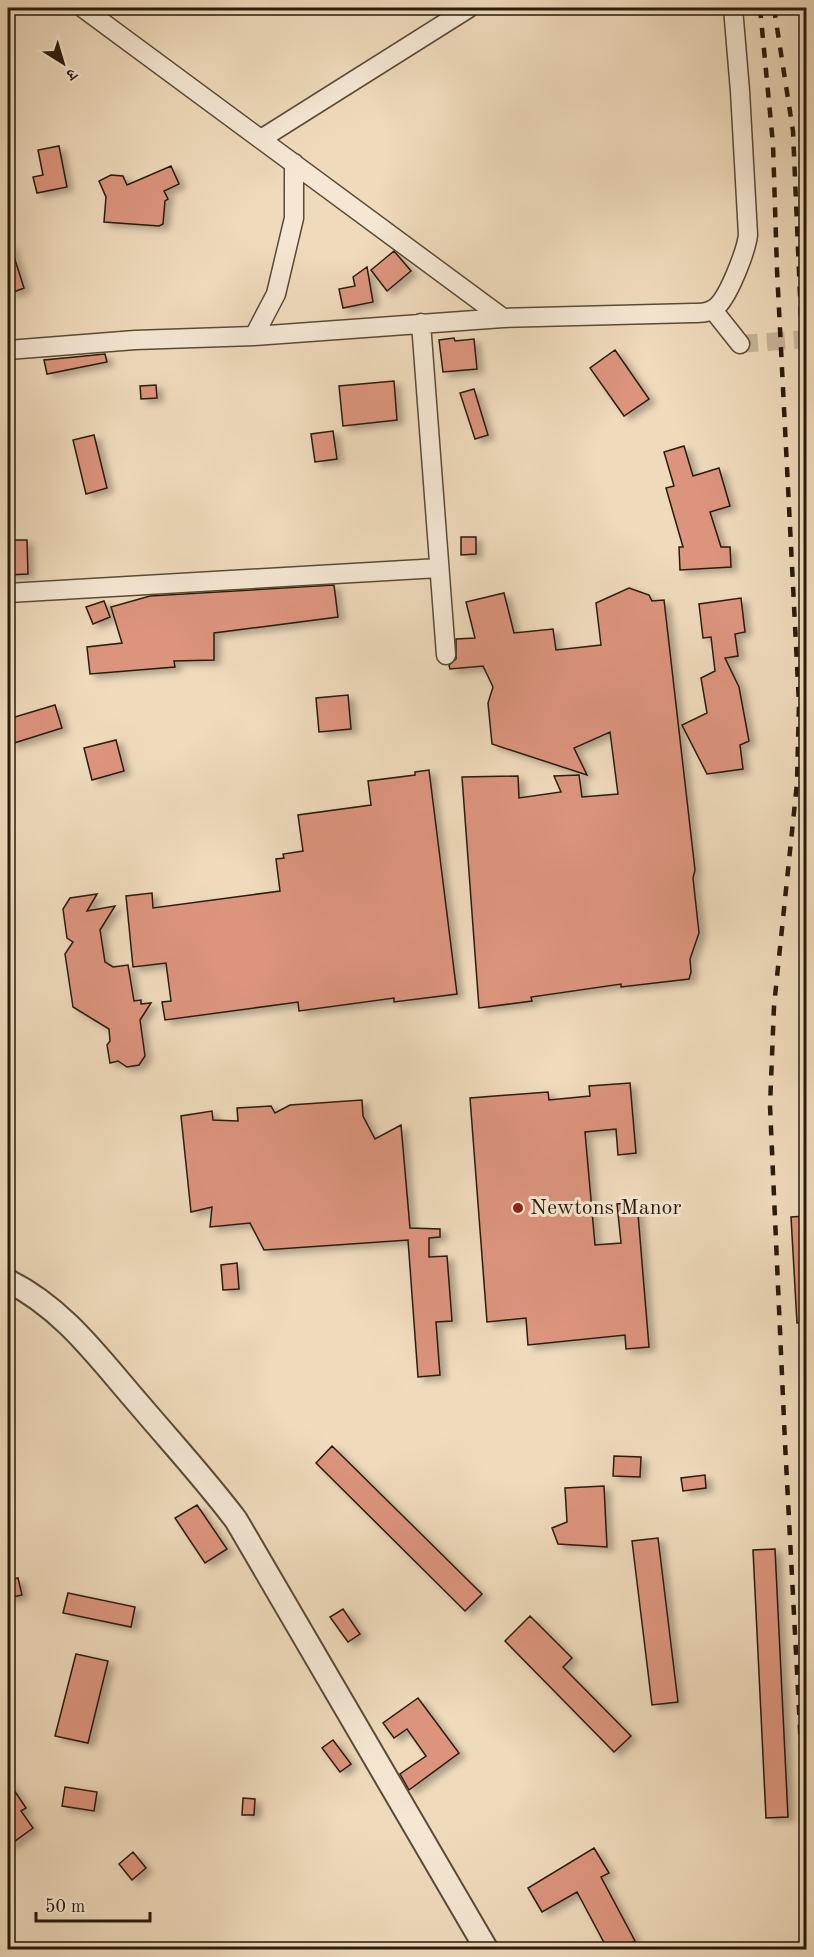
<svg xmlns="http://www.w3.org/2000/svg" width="814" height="1957" font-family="'Old Standard TT','Noto Serif Devanagari',serif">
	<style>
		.building { fill: #dc947d; stroke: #291b0b; stroke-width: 1.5; filter: url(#shadow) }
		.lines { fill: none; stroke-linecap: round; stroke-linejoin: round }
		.minor-tunnel { stroke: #c7b499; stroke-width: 18; stroke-dasharray: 18 9; stroke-linecap: butt }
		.minor-casing { stroke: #5a4b37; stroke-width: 21 }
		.tertiary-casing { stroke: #5a4b37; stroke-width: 26 }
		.minor { stroke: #f5e7d3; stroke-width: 18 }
		.tertiary { stroke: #f5e7d3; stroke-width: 22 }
		.rail { stroke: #291b0b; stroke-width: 4.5; stroke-dasharray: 10 10; stroke-linecap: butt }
		.poi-dot { fill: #8f2418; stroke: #f5e7d3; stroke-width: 2 }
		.labels { text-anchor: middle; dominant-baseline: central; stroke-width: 6; stroke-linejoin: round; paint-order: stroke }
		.poi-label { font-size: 22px; fill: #291b0b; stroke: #f5e7d3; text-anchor: start }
	</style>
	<defs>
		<filter id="shadow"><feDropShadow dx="6" dy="4" stdDeviation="3" flood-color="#0004"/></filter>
	</defs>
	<rect width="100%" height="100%" fill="#efdabc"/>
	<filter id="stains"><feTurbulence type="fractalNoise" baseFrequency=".00333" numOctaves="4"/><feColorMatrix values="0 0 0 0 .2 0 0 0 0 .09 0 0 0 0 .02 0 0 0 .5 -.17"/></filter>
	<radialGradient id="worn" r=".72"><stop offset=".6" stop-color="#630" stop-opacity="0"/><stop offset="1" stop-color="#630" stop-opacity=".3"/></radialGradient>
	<path class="building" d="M59,146L67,187L37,193L33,177L43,175L38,150Z
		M171,166L179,184L164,191L168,199L165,201L163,224L159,226L104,222L106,197L99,181L111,175L123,176L127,185Z
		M10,244L24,288L11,293L8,282V245Z
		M394,251L411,271L387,291L371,270Z
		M367,267L373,302L343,308L339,289L355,286L353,277Z
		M454,338L455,341L474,339L477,369L443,372L439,340Z
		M615,350L649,399L624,416L590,368Z
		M105,354L107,362L47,374L44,360Z
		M394,381L397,420L343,426L339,386Z
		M156,385L157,398L141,399L140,386Z
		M474,389L488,435L475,439L460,393Z
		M333,431L337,459L315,462L311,434Z
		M94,435L107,488L86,494L73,440Z
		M684,446L693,476L719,468L730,506L710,512L721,547H730L731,567L680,570L679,547H683L666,488L674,486L664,452Z
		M461,537H476V554L461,555Z
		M8,540H27L28,574L8,575Z
		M334,585L338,617L214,633V660L174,661L175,667L90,674L87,647L122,643L111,607L150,596Z
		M629,588L649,595L652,601L664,600L695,870L693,878L699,933L690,959L691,972L689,979L621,987V984L531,997L532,1001L479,1008L462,777L518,776L519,798L561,792L554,776L579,775L582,797L618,794L610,732L574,748L587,775L492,744L488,703L493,687L483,666L450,669L449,665L456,659V639L475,638L466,602L504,593L514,633L553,629L556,650L601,645L596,603Z
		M741,598L745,632L735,634L738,656L725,658L739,687L749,741L740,745L743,769L707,774L682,725L707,713L701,678L715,671L711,637L703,638L699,604Z
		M104,601L110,617L93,624L86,607Z
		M348,695L351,729L319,732L316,698Z
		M55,705L62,728L11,744L8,733V719Z
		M116,740L124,771L92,780L84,748Z
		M429,770L457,994L394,1002V998L299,1011L298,1002L165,1020L162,1002L171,1001L166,963L133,967L126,896L152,893L153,908L280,891L276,859L284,858L283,854L303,851L298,815L371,805L368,781L415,775V772Z
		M97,894L87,911L115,906L100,930L105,962L113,967L128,965L134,1001L141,1000V1004L151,1003L140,1020L145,1056L139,1065L127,1067L118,1061L110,1063L107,1045L110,1041L109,1029L73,1007L65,954L73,942L67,938L63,909L70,898Z
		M630,1083L636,1153L618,1155L616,1129L585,1132L595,1245L621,1243L617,1204L637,1202L649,1347L626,1349L625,1335L528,1345L526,1318L487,1322L470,1098L548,1092L549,1100L590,1096L589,1086Z
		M362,1100L363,1116L375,1139L401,1125L410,1228L440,1229V1237L429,1238V1257L447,1256L452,1321L436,1322L440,1375L418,1377L408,1240L264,1250L250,1223L210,1227L212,1207L191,1212L181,1116L212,1111L213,1120L238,1121L237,1108L271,1106L275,1113L290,1105Z
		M807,1216V1322L797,1323L791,1217Z
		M237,1263L239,1289L223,1290L221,1265Z
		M332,1446L482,1594L465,1611L316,1463Z
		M614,1456L641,1457L640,1477L613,1476Z
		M705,1475L706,1488L683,1491L681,1478Z
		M604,1486L607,1547L558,1544L552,1528L567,1522L565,1488Z
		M197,1505L227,1549L205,1563L175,1518Z
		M658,1538L678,1702L652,1705L632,1541Z
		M775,1549L788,1817L766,1818L753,1550Z
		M18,1578L22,1595L8,1598V1580Z
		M68,1593L135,1607L131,1627L63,1613Z
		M343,1609L360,1634L348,1642L330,1617Z
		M530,1616L572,1658L563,1667L631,1736L614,1752L505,1641Z
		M76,1654L108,1661L88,1743L55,1736Z
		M418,1698L459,1753L409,1790L400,1774L426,1756L407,1729L394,1738L383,1723Z
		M333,1740L351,1764L340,1772L322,1748Z
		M8,1781L26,1808L21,1811L33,1828L8,1846Z
		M65,1787L97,1792L94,1811L62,1806Z
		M243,1798L255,1799L254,1815H242Z
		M594,1848L609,1873L601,1877L635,1941L619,1950H608L577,1892L542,1912L528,1888Z
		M133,1852L146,1868L132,1880L119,1864Z"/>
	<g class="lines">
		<path class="minor-tunnel" d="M740,344L806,339"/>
		<defs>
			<path id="minor" d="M83,8L503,318
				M261,139L469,8
				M713,310L740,344
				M421,323L446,655
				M254,336L276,294L294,218V163
				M8,350L135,340L254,336L503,318L693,313C701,313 708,313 715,308C728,299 746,251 748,235L740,91L733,8
				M8,593L439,568"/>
			<path id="tertiary" d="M8,1281C63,1308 98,1357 138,1403C171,1442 205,1479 236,1520L487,1950"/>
		</defs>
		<use href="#minor" class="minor-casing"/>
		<use href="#tertiary" class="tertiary-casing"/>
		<use href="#minor" class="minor"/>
		<use href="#tertiary" class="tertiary"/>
		<path class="rail" d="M760,8L773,144L777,270L799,704L797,783L774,1006L770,1106L785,1443L806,1843
			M774,8L793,131L806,436
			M806,973V1079"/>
	</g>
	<circle class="poi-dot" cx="518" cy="1208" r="6"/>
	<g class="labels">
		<g class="poi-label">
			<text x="530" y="1208">Newtons Manor</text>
		</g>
	</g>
	<rect width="814" height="1957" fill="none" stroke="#efdabc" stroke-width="30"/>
	<rect x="9" y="9" width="796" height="1939" fill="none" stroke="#291b0b" stroke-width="3"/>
	<rect x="15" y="15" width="784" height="1927" fill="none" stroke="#291b0b" stroke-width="1.5"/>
	<g transform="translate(63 63) rotate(143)" stroke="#f5e7d3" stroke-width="4.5" paint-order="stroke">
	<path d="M0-4.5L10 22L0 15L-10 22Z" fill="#291b0b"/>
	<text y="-9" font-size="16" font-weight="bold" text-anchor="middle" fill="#291b0b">उ</text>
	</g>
	<path d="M36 1912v9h114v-9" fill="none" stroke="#291b0b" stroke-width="3"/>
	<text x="45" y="1912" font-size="18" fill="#291b0b" stroke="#f5e7d3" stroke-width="4.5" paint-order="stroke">50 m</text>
	<rect width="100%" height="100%" filter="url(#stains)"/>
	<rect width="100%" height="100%" fill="url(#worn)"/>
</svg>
